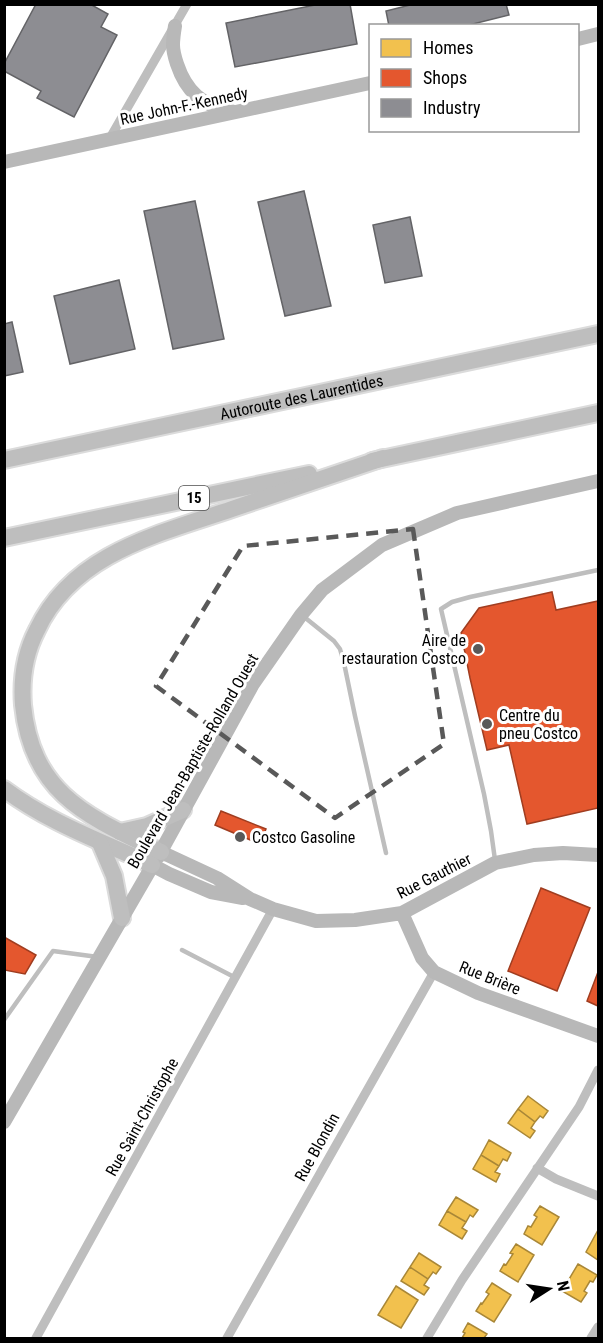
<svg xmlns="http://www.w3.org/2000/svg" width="603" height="1343" font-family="'Roboto Condensed',sans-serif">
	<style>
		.homes { fill: #f2c14e; stroke: #a98737; stroke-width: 1.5 }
		.shops { fill: #e4572e; stroke: #a03d20; stroke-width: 1.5 }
		.industry { fill: #8d8d92; stroke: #636366; stroke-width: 1.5 }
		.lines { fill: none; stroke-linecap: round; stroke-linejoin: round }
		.highway-casing { stroke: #dbdbdb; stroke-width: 20 }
		.lane { stroke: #bebebe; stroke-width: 4.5 }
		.street { stroke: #bebebe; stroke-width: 9 }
		.secondary { stroke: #b8b8b8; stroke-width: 14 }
		.highway { stroke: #bebebe; stroke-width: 16 }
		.marked { fill: none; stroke: #595959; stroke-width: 4.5; stroke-dasharray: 12 8; stroke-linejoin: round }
		.poi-dot { fill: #595959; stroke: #fff; stroke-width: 2 }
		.labels { text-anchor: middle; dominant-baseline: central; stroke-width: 6; stroke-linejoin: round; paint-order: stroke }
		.shield { fill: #fff; stroke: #4c4c4c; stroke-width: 1.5 }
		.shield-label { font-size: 15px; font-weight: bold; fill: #000 }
		.street-label { font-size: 16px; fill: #000; stroke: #fff }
		.poi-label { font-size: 16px; fill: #000; stroke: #fff; text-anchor: start }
	</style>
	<rect width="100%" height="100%" fill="#fff"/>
	<path class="homes" d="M528,1096L548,1111L543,1118L540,1116L535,1122L518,1109Z
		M518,1109L535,1122L531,1128L535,1131L530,1138L508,1123Z
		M489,1140L511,1153L507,1161L503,1159L499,1166L481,1155Z
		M481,1155L499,1166L495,1172L500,1174L496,1182L473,1169Z
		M456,1197L478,1210L473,1217L470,1215L466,1222L447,1211Z
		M540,1206L559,1217L542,1245L524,1234L528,1226L531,1227L537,1217L534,1215Z
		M447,1211L466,1222L462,1228L467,1231L462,1239L439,1225Z
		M598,1230V1260L586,1252Z
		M516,1244L534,1255L518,1282L500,1271L504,1264L506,1265L513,1254L510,1253Z
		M419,1253L441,1267L436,1274L433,1272L428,1279L410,1267Z
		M578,1264L597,1275L593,1282L590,1281L584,1291L587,1293L581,1302L562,1291Z
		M410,1267L428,1279L424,1285L429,1288L424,1295L401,1281Z
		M492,1283L511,1295L494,1322L476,1311L481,1303L482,1304L489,1294L486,1292Z
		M396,1286L418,1300L401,1328L378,1315Z
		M468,1323L487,1334L484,1338H462L465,1333L463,1332Z"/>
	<path class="shops" d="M552,592L556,610L598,601V808L527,824L509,745L487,750L470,678L461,633L479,608Z
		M221,811L266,829L260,844L215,825Z
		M541,888L590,908L557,991L508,971Z
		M4,937L36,955L25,974L5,970L4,972Z
		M598,972V1006L587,1001Z"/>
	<path class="industry" d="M36,4H90L108,14L101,27L117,35L74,117L37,98L41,91L4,71V64Z
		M320,4H350L357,44L235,67L226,23Z
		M414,4H506L509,15L465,26H389L386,11Z
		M304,191L331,306L285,316L258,202Z
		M195,201L224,339L173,349L144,211Z
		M410,217L422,276L385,283L373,225Z
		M119,280L135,349L70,364L54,296Z
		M12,322L23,372L4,376V324Z"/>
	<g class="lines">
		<defs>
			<g id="highway">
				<path id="s1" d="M4,460L598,334"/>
				<path d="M372,461L598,413"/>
				<path d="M4,538L309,474"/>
				<path d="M4,789C51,824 101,841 152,865"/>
				<path d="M120,832L147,826L183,810"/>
				<path d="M100,843L114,876L122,918"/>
				<path d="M161,852C89,817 32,795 23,705C21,679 25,653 37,630C73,553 159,534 232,509C282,492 333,475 383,458"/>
			</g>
		</defs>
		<use href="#highway" class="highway-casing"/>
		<path class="lane" d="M303,616L334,641L340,649L344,663L355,716L386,853
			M495,860L491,831L484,794L441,609L452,602L470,597L598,570
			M182,950L236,978
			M4,1020L53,951L98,957"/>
		<path class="street" d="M110,138L187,4
			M537,1168L556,1179L598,1196
			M36,1338L273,909
			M227,1338L434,972
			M427,1338L462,1280L579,1107L598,1070
			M591,1338L598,1327"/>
		<path class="secondary" d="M175,26C174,32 173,39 173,45C173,51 175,58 177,64C186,91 202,106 231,111
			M578,39L598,34
			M4,162L370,83
			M161,852L217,878L250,899L273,909L316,921L355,920L402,913L495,863L534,855L563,853L598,855
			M152,865L169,874L211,892L243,898
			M402,913L422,958L434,972L478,993L598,1036
			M4,1122L165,844L253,684L301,615L322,590L382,545L457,513L598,481"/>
		<use href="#highway" class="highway"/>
	</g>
	<path class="marked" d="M413,529L444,744L335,818L156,686L243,546Z"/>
	<g class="poi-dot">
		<circle cx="478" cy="649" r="6"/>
		<circle cx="487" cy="724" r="6"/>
		<circle cx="240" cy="837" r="6"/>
	</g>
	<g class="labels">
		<rect class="shield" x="179" y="486" width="30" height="24" rx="4.5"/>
		<g class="shield-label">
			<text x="194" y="498">15</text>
		</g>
		<g class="street-label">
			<text transform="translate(184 106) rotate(-12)">Rue John-F.-Kennedy</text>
			<text stroke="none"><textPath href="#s1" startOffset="304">Autoroute des Laurentides</textPath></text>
			<text transform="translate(193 761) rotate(-60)">Boulevard Jean-Baptiste-Rolland Ouest</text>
			<text transform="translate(434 876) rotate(-27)">Rue Gauthier</text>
			<text transform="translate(490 978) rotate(22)">Rue Brière</text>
			<text transform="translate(142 1117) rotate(-61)">Rue Saint-Christophe</text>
			<text transform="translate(317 1147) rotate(-61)">Rue Blondin</text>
		</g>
		<g class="poi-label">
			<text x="466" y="640" text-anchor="end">Aire de<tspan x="466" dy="18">restauration Costco</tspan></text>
			<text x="499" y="715">Centre du<tspan x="499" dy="18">pneu Costco</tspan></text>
			<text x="252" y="837">Costco Gasoline</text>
		</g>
	</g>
	<rect width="603" height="1343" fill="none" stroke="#000000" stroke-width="12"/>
	<rect x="369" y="24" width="210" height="108" fill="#ffffff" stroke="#999999" stroke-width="1.5"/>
	<rect x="381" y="39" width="30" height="18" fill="#f2c14e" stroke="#999999" stroke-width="1.5"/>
	<text x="423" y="54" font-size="18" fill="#000000">Homes</text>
	<rect x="381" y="69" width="30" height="18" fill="#e4572e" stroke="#999999" stroke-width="1.5"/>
	<text x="423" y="84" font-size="18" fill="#000000">Shops</text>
	<rect x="381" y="99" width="30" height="18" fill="#8d8d92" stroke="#999999" stroke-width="1.5"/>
	<text x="423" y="114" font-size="18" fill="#000000">Industry</text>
	<g transform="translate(549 1289) rotate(78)" stroke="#ffffff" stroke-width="4.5" paint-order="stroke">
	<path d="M0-4.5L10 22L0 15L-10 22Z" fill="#000000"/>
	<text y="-9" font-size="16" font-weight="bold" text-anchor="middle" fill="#000000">N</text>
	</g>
</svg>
